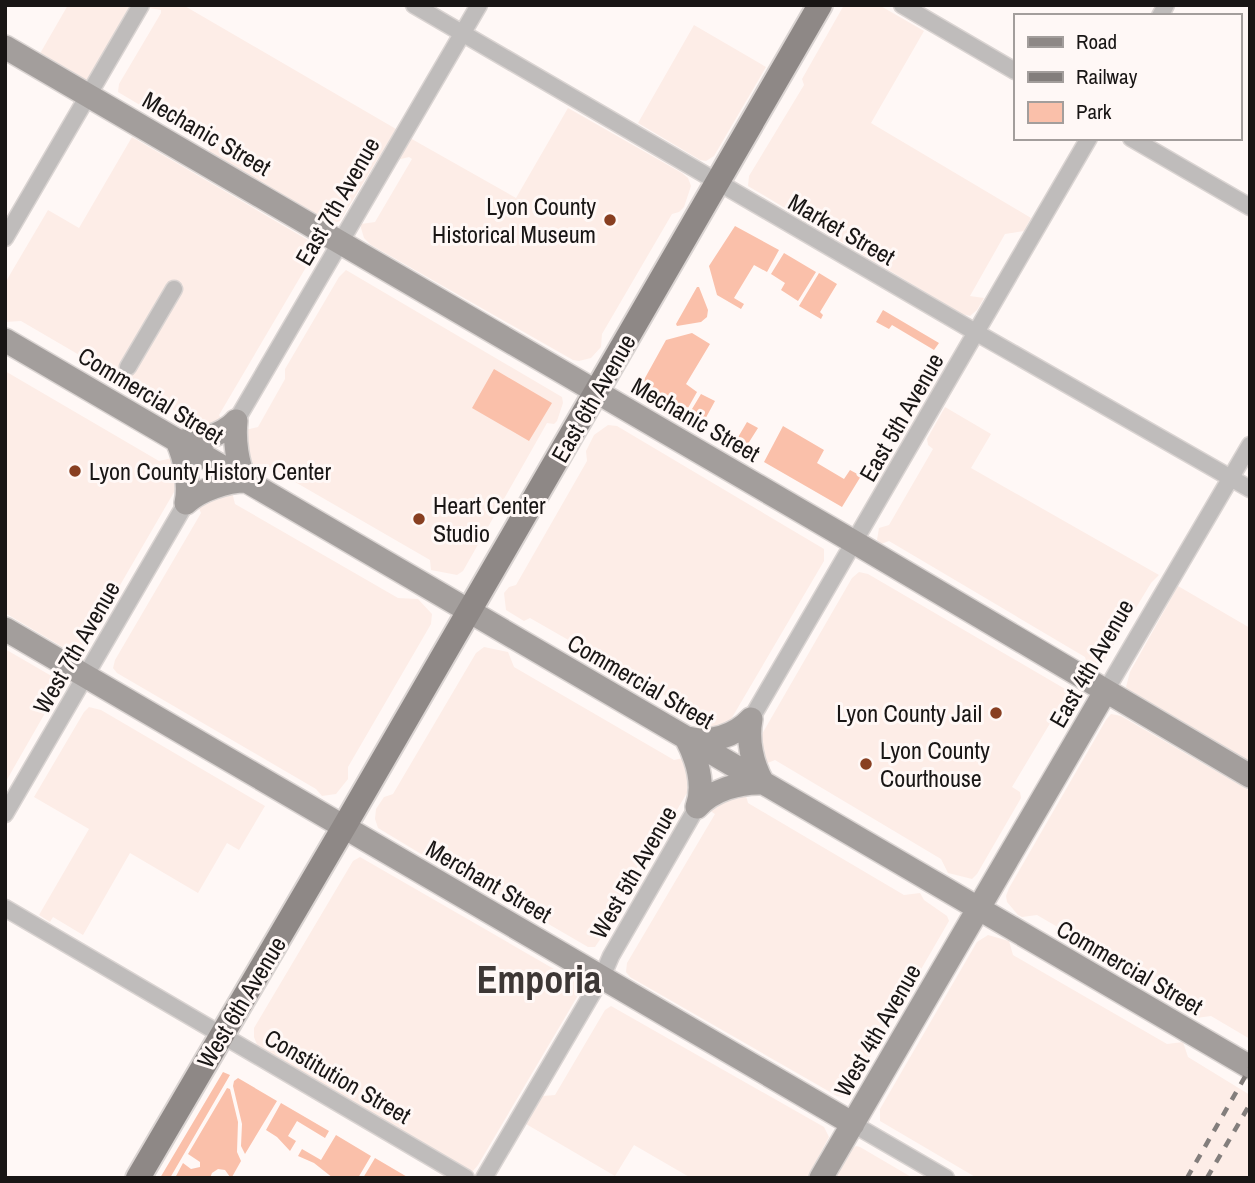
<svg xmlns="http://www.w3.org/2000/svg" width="1255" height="1183" font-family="'Archivo Narrow',sans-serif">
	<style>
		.built { fill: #fdede7 }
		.green { fill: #fac0aa }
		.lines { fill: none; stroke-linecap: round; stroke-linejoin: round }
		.street-casing { stroke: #dad4d2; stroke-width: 19 }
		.secondary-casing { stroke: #dad4d2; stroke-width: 26 }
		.primary-casing { stroke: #dad4d2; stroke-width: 28 }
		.street { stroke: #bfbcbb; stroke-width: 16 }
		.secondary { stroke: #a39e9c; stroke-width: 23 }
		.primary { stroke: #8e8886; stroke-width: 24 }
		.rail { stroke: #837e7c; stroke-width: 4.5; stroke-dasharray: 9 9; stroke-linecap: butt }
		.poi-dot { fill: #883f21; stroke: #fff8f6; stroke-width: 2.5 }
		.labels { text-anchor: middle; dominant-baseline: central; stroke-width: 6; stroke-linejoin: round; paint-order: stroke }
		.street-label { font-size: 24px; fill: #191615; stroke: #fff8f6 }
		.poi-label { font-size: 24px; fill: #191615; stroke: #fff8f6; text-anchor: start }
		.town-label { font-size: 38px; font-weight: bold; fill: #3d3735; stroke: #fff8f6 }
	</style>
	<rect width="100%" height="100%" fill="#fff8f6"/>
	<path class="built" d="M68,5H130L90,77L85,81L38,57Z
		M151,5H183L396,129L340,221L329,225L210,158L209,146L118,92L119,84L161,13V10L149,8Z
		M844,5H879L924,31L871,123L1031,218L1024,231L1005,234L970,296L984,298L977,310L970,316L962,314L748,186L749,176L804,85L802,79Z
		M694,25L766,67L714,156L706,161L700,160L638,123Z
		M568,108L682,173L688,178L691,186L684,207L679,212L672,214L602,334L601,347L591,358L579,361L573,360L371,245L364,238L361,228V224L375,222L412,159L409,157L397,160L410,138L516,198Z
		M132,137L313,243L315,247V252L219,415L223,422L193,431L189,419L21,321L5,322V283L48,210L79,228Z
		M346,270L562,397L563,403L557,421L554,424L547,423L463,571L457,575L431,570L430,560L264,464L249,465L245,430L258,427L285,379V369L339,277Z
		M5,371L159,461L172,458L177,487L83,649L77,653L71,652L5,613Z
		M945,407L991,434L971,468L1159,575L1151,583L1102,664H1087L1085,657L889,541L881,544L877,540L879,528L889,525L933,449L928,445L927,439Z
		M608,425L617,426L824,549V561L730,721L733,725L705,731L701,716L530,618L524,621L506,610L504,593L509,587L516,585L587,461L586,451L594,435Z
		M232,492L235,504L398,598L418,599L432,614L431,624L348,767V779L336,794L322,796L316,789L117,673L113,668L115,660L201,513L197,504Z
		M859,572L868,574L1072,693L1076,697V705L1070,715H1055L1012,787L1020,792L1021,798L977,874L972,879L948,873L941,859L775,760L765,764L756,731L762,734L852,578Z
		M1178,586L1250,628V762L1133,695L1126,687L1130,672Z
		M484,647L508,652L514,667L674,760L688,757L691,786L648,859L638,866L600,932L603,935L595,947H588L476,882L461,878L378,828L375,819L376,809L384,797L393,794L476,653Z
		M5,649L55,678L60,687L5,783Z
		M89,707L101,710L265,806L239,850L227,843L198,893L130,853L83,935L53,917L50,922L39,915L89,829L34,797L84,712Z
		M1111,714L1121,716L1250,791V1039L1211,1016L1196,1018L1192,1015L1190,1004L1037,915L1022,917L1018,915L1007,902L1006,896L1009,888L1106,720Z
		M745,792L748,803L904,895L920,893L924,900L947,916L949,921L850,1092L844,1097L837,1096L630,977L626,972L627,963L715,814L706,808Z
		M360,857L573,980L578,988L577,997L478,1165L473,1171H467L258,1047L254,1037V1028L353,861Z
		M988,935L1009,941L1013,955L1167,1044L1183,1042L1188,1057L1250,1095V1178H977L880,1121V1109L977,942Z
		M611,1006L824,1127L829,1137L807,1178H691L634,1145L615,1176L526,1124L543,1096L555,1095L605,1010Z
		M856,1146L860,1147L913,1178H833L849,1151Z"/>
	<path class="green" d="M735,226L779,250L767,272L754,265L734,298L744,304L741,309L717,295L709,266Z
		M784,253L816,272L798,301L781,290L785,283L771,274Z
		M819,273L837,284L820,312L823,315L821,319L799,306Z
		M697,287H699L708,310L707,317L701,322L677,326L676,324Z
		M883,310L939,343L934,350L892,325L889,329L876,322Z
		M692,333L710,344L686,384L697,392L688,408L682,405L678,412L641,390L640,387L666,340Z
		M494,369L552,403L529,441L472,408Z
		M701,394L715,401L703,423L689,414Z
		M747,422L758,428L744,450L734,444Z
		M783,426L824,450L817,463L844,479L850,470L861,476L842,507L764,462Z
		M223,1072L230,1075L170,1178H160Z
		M238,1078L277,1101L245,1154L241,1146L242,1124L233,1086L234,1081Z
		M227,1088L230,1089L238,1122L237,1152L241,1161L232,1177H230L225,1170L218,1169L212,1173L210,1178H175L183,1163L191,1169L200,1167V1162L188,1154Z
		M281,1103L329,1131L325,1138L297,1121L288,1136L296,1141L290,1151L277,1137L266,1130Z
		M336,1135L371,1156L358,1178H333L314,1163L298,1156L302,1149L321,1160Z
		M375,1158L409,1178H363Z"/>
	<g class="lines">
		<defs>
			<path id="street" d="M414,5L977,333L1250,489
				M902,5L1015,71
				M1160,16L1166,5
				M1131,138L1250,207
				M5,238L141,5
				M128,367L174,289
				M236,421L479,5
				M1105,692L1250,445
				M751,719L1089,138
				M5,814L186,503
				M5,908L466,1178
				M853,1124L946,1178
				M484,1178L602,977L611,956L697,807"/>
			<path id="secondary" d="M5,47L854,542L1250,776
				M5,340L1250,1067
				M186,503C190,485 185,458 177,441C196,442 222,436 236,421
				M186,503C200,490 227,481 246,481C237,465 234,439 236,421
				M5,629L853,1124
				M686,738C697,759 705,784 697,807
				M687,738C710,744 735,736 751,719
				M697,807C713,790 739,782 763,783C752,764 747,740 751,719
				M821,1178L1105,692"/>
			<path id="primary" d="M138,1178L344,827L820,5"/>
		</defs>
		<use href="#street" class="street-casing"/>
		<use href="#secondary" class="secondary-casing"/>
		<use href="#primary" class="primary-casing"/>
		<use href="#street" class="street"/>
		<use href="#secondary" class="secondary"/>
		<use href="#primary" class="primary"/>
		<path class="rail" d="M1187,1178L1250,1068
			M1207,1178L1250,1104"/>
	</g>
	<g class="poi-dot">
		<circle cx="610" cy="220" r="7"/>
		<circle cx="75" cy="471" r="7"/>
		<circle cx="419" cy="519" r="7"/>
		<circle cx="996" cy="713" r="7"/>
		<circle cx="866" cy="764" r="7"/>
	</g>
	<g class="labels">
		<g class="street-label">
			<text transform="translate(207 133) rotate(30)">Mechanic Street</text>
			<text transform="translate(337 201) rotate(-60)">East 7th Avenue</text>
			<text transform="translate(842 229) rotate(30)">Market Street</text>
			<text transform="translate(151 395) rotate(31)">Commercial Street</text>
			<text transform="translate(593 398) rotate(-60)">East 6th Avenue</text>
			<text transform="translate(901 417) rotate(-60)">East 5th Avenue</text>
			<text transform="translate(696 419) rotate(30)">Mechanic Street</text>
			<text transform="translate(76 647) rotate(-60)">West 7th Avenue</text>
			<text transform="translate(1091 663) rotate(-60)">East 4th Avenue</text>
			<text transform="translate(641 681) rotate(30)">Commercial Street</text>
			<text transform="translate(633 872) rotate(-60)">West 5th Avenue</text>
			<text transform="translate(489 881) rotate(30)">Merchant Street</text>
			<text transform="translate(1130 967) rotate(30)">Commercial Street</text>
			<text transform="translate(241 1002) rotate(-59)">West 6th Avenue</text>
			<text transform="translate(877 1030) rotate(-60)">West 4th Avenue</text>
			<text transform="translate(338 1076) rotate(30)">Constitution Street</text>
		</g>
		<g class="poi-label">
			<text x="596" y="206" text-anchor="end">Lyon County<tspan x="596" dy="28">Historical Museum</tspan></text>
			<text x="89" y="471">Lyon County History Center</text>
			<text x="433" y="505">Heart Center<tspan x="433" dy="28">Studio</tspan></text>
			<text x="982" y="713" text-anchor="end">Lyon County Jail</text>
			<text x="880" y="750">Lyon County<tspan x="880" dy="28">Courthouse</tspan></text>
		</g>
		<g class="town-label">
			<text x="539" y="979">Emporia</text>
		</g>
	</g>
	<rect width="1255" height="1183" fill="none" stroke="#191615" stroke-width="14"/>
	<rect x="1014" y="14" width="228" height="126" fill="#fff8f6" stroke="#a39e9c" stroke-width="2"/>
	<rect x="1028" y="37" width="35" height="10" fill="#8e8886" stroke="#a39e9c" stroke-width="2"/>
	<text x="1076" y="49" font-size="21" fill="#191615">Road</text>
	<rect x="1028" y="72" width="35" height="10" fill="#837e7c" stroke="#a39e9c" stroke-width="2"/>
	<text x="1076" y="84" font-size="21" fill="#191615">Railway</text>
	<rect x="1028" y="102" width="35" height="21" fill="#fac0aa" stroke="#a39e9c" stroke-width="2"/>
	<text x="1076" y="119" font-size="21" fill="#191615">Park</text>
</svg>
